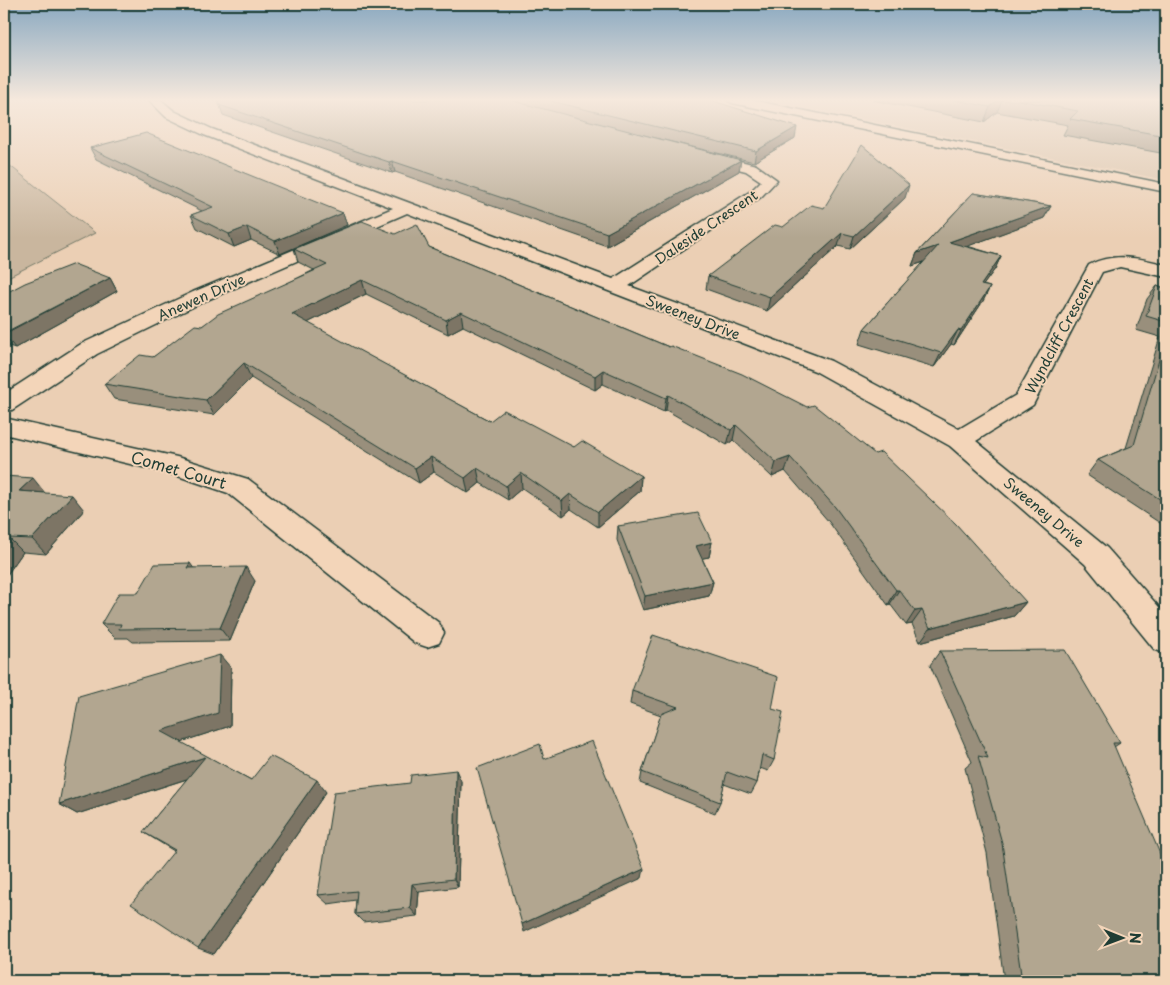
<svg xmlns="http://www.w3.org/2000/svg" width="1170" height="985" font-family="'Playpen Sans',sans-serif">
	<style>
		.built { fill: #dac3a9 }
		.green { fill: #c9b69e; stroke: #747a69 }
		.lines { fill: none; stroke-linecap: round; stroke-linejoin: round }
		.minor-casing { stroke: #1f3d34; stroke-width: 3 }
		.minor { fill: #f3d5b9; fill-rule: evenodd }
		.wall { fill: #998f7c; stroke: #1f3d34 }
		.shaded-wall { fill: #7d7465; stroke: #1f3d34 }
		.building { fill: #b2a690; stroke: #1f3d34 }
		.labels { text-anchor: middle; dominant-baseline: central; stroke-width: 4; stroke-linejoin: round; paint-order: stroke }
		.far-street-label { font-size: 14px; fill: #1f3d34; stroke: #f3d5b9 }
		.street-label { font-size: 16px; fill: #1f3d34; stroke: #f3d5b9 }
	</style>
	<rect width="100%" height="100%" fill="#ebcfb4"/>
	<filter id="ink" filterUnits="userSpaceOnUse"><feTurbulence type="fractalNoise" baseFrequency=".02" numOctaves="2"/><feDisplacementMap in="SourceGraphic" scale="10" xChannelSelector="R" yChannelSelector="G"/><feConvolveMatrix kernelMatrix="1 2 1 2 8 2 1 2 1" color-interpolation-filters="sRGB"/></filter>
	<g filter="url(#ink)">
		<path class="built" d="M765,100H1166V180Z"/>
		<path class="green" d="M4,100H8L9,165L95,233L4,279Z"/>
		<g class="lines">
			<defs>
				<path id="minor" d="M149,100H161L174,111L212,129L613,279L751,191L761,181L746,171L699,159L697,156L699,153L704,152L756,165L777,180L761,197L629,286L831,361L959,429L1016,395L1089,265C1114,252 1140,258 1166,265V277L1120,267L1102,272L1033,405L976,441L1107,548L1166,615V654L1154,649L1085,564L950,446L815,371L407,213L207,300L97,354L12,410L4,412V394L81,344L193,292L393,208L204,135L166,117Z
					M727,100H751L1166,184V192L732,103Z
					M4,418L177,457L248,479L439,623L444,633L439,643L427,647L415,643L228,493L172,474L4,434Z"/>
			</defs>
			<use href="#minor" class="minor-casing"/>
			<use href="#minor" class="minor"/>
		</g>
		<path class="wall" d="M218,100H710L795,138L754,162L623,130L739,171L607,246L395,172L392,173L223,115Z
			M872,100H1166V154L1063,135L1068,125L997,112L984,122Z
			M90,148L343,213L347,225L280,254L251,240L234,247L197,228L191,215L202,211L96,159Z
			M973,193L1051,206L1044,218L967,246L1001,256L995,269L983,285L990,287L983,301L954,345L951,344L934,367L859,344L864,329L924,262L912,266L917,253Z
			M905,198L850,249L838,246L767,311L706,289L708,276L824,208Z
			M429,247L669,347L1026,602L1014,616L920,642L912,624L906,625L890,604L888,605L829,522L785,471L772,477L733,440L727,445L666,410L664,412L603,384L595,390L463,326L448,334L366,294L307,323L490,421L574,447L641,476L640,491L598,527L571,509L563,516L522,488L508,500L480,483L468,493L434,472L419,483L251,378L214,415L114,399L104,384L153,357L202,326L314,270L298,262L294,249Z
			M110,278L117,291L15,348L6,345L4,346V294Z
			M1157,286L1166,288V527L1087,475L1098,460L1126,448L1160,337L1136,330L1147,299Z
			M4,476L84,510L46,554L23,552L4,579Z
			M618,526L712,542L709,557L702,558L713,582L709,596L643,610L617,540Z
			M194,568L255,581L230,641L133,642L128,638H115L101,624L138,593Z
			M940,651L1120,743L1114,747L1166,981H1004L987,853L965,768L972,762L930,665Z
			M231,668L230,726L180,742L251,780L326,792L214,954L174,851L143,832L187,779L77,814L59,804Z
			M632,691L772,709L774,760L768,771L760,768L757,783L751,794L724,784L720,802L715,813L640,783L642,772L661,715L630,704Z
			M461,781L458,887L419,892L417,916L363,922L355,914L356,900L328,904L318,895Z"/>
		<path class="shaded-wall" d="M999,100H1002L997,112L984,122L990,107Z
			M797,127L795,138L754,162L756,151Z
			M741,160L739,171L607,246V233Z
			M392,161L395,172L392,173L389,162Z
			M909,185L905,198L850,249L854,236Z
			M1051,206L1044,218L944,255L949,242Z
			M343,213L347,225L280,254L275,241Z
			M247,227L251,240L234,247L229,234Z
			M842,233L838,246L767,311L770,297Z
			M938,246L933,259L912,266L917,253Z
			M1001,256L995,269L974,298L981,285Z
			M110,278L117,291L15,348L4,334Z
			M362,280L366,294L297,328L292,314Z
			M990,287L983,301L954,345L961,331Z
			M461,312L463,326L448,334L446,320Z
			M958,330L951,344L934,367L941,353Z
			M244,363L251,378L214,415L206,400Z
			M603,370V384L595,390V376Z
			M668,395L666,410L664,412L666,398Z
			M736,425L733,440L727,445L731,430Z
			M431,457L434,472L419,483L415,468Z
			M790,457L785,471L772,477L776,462Z
			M477,468L480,483L468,493L465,478Z
			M521,473L522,488L508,500L506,486Z
			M641,476L640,491L598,527V512Z
			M33,478L45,493L19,491Z
			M570,494L571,509L563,516L562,501Z
			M72,495L84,510L46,554L32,539Z
			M9,538L23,552L4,579V544Z
			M712,542L709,557L693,560L696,546Z
			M190,563L200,577L187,568Z
			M246,567L255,581L230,641L220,628Z
			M713,582L709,596L643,610L645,596Z
			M896,590H899L890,604L888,605Z
			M1026,602L1014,616L920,642L930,628Z
			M922,610L912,624L906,625L915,611Z
			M220,655L231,668L230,726L175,744L161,731Z
			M205,757L218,769L77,814L59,804Z
			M456,770L461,781L458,887L454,879Z
			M317,780L326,792L214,954L198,948Z
			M644,869L642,878L524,932L522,924Z
			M412,884L419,892L417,916L410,908Z"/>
		<path class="building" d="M218,100H509L741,160L607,233L392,161L389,162L219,105Z
			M547,100H710L797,127L756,151Z
			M955,100H999L990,107Z
			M1018,100H1166V136L1070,119L1078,111Z
			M146,133L343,213L275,241L247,227L229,234L191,215L213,207L90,148Z
			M862,145L909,185L854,236L842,233L770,297L708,276L775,225L783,227L811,205L824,208Z
			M973,193L1051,206L949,242L1001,256L981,285L990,287L961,331L958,330L941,353L864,329L938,246L917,253Z
			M362,221L395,234L417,224L429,247L669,347L671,346L742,374L807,407L814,405L875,454L881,452L956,524L1026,602L930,628L922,610L915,611L899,590H896L835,507L790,457L776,462L736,425L731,430L668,395L666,398L603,370L595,376L461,312L446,320L362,280L292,314L490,421L504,410L574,447L582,441L641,476L598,512L570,494L562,501L521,473L506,486L477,468L465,478L431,457L415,468L244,363L206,400L104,384L140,355L153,357L195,325L202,326L218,314L327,265L294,249Z
			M74,264L110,278L4,333V294L25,283Z
			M1157,286L1166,288V322L1146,316Z
			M1166,336V503L1098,460L1134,445Z
			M4,476L33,478L19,491L72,495L32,539L9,538L4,544Z
			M698,513L712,542L696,546L713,582L645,596L618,526Z
			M190,563L187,568L246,567L220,628L119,629L121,624H101L119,593H138L155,564Z
			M653,635L778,677L772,709L783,712L774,760L762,755L757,783L727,772L720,802L642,772L661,714L678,707L632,691Z
			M1065,650L1120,743H1113L1166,868V981H1022L1002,843L978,756L988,758L940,651Z
			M220,655L218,713L161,731L251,780L270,756L317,780L198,948L131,904L175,850L143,832L205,757L59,804L79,696Z
			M592,741L644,869L522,924L477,768L540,744L544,759Z
			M456,770L454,879L412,884L410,908L355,914L357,891L318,895L334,792L410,783L411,775Z"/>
	</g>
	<linearGradient id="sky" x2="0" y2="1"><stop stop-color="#89a8c0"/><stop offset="0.42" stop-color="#f6e9dd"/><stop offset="1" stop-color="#f6e9dd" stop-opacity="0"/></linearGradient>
	<rect width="1170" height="238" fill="url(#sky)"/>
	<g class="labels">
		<g class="far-street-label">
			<text transform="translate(706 227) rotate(-34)">Daleside Crescent</text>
			<text transform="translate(201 297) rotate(-24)">Anewen Drive</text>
			<text transform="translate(693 317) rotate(21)">Sweeney Drive</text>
			<text transform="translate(1059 336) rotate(-62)">Wyndcliff Crescent</text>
			<text transform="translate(1044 512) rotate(40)">Sweeney Drive</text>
		</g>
		<g class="street-label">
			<text transform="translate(179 469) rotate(16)">Comet Court</text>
		</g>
	</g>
	<rect width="1170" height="985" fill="none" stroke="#f3d5b9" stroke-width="20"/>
	<rect x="10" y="10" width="1150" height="965" fill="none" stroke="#1f3d34" stroke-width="2" filter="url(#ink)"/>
	<g transform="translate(1122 938) rotate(91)" stroke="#f3d5b9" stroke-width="4" paint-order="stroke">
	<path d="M0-4L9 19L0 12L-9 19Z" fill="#1f3d34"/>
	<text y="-8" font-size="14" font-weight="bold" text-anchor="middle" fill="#1f3d34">N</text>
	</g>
</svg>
